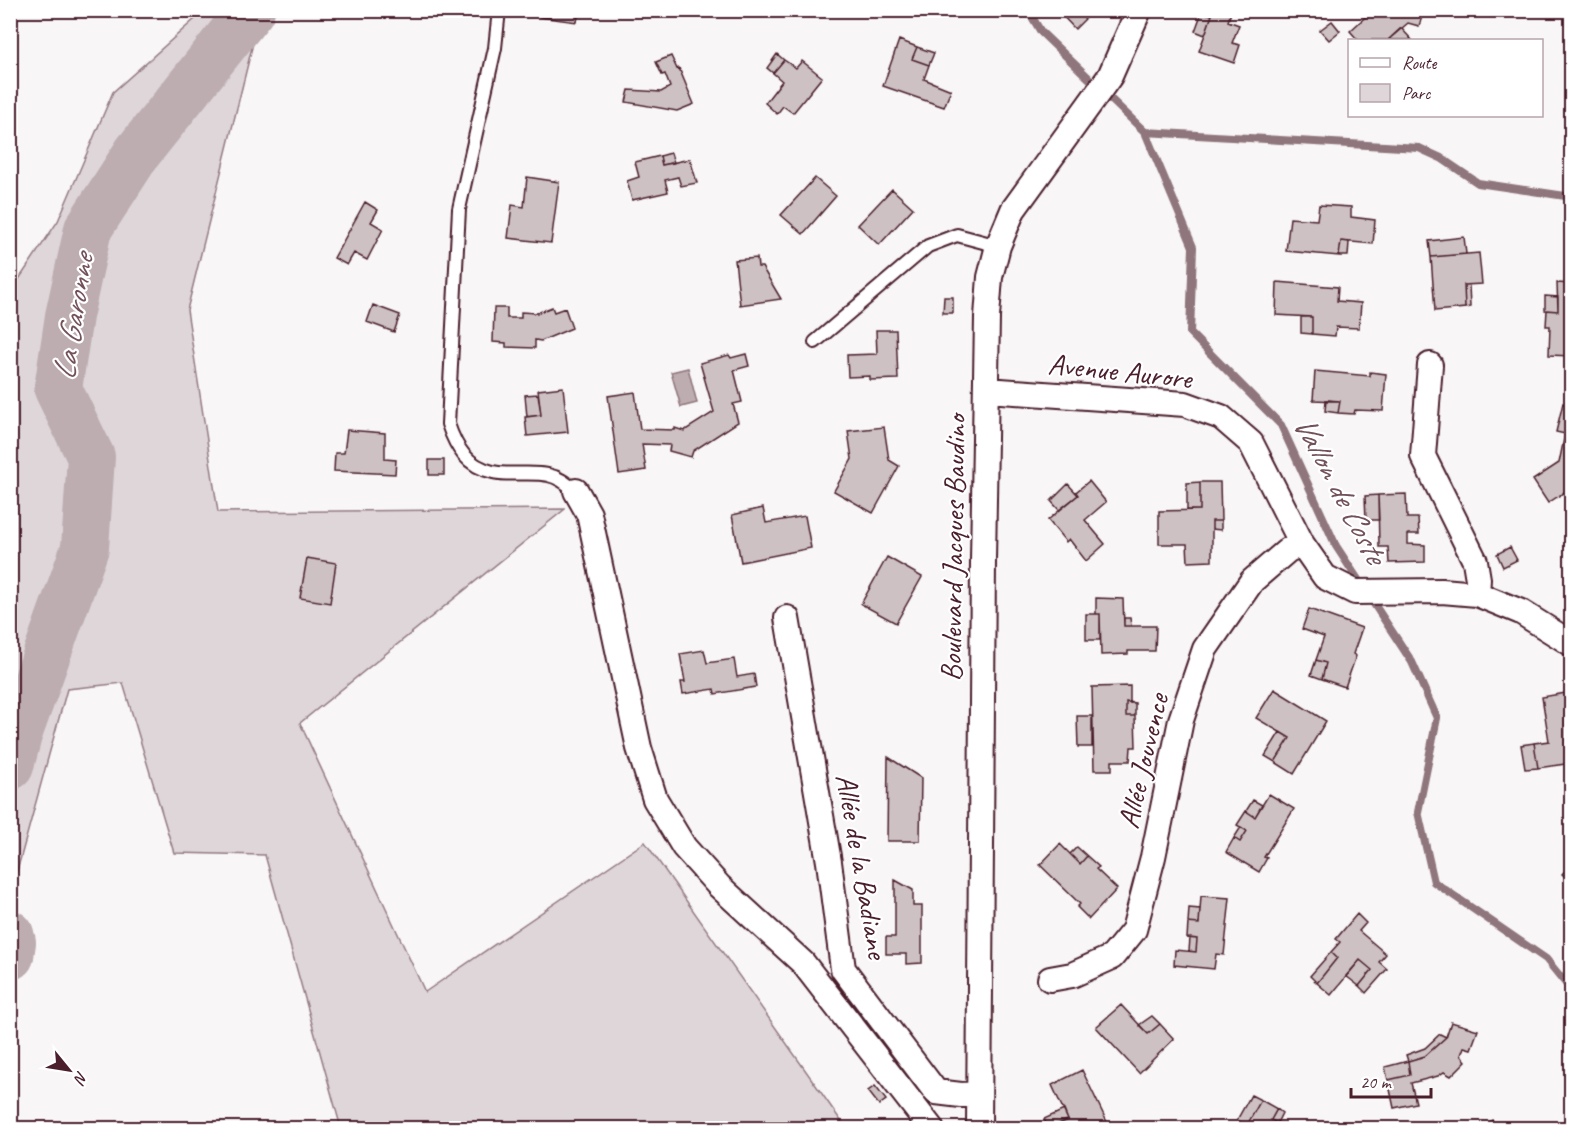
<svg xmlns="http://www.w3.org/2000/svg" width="1582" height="1139" font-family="Caveat,sans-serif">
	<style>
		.green { fill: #ded6d9; stroke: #947a82; stroke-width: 1.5 }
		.water { fill: #bdadb0; stroke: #8f747b; stroke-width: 1.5 }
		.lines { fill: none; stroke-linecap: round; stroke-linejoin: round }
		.stream { stroke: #8f747b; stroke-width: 8 }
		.river { stroke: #bdadb0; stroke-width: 48 }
		.building { fill: #cdc1c4; stroke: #4a1f2b; stroke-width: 1.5 }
		.service-casing { stroke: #4a1f2b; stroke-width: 16 }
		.minor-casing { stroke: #4a1f2b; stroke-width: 28 }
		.service { stroke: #fff; stroke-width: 12 }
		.minor { stroke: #fff; stroke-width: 24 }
		.labels { text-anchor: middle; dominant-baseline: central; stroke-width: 4.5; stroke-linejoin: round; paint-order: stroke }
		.street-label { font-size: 30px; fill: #4a1f2b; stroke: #fff }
		.water-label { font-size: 32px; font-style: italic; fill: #72515a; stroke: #fff }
	</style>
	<rect width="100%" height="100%" fill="#f8f6f7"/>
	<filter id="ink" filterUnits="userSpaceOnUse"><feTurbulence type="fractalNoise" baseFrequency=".0167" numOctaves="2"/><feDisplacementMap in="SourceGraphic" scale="12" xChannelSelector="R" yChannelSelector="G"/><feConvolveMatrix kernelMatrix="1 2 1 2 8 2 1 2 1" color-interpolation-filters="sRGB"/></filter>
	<g filter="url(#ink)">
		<path class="green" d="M204,11H261L187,310L218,512L565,509L300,723L425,992L645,842L846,1128H341L265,855L174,853L123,683L67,689L11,893V291L58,221L113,92Z"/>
		<path class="water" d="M688,368L697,403L681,407L671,372Z"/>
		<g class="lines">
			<path class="stream" d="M1028,10L1041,32L1145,132L1193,247L1190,333L1281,425L1336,546L1412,662L1437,718L1418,812L1434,882L1546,959L1572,991
				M1145,132L1419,148L1441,158L1478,183L1572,197"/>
			<path class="river" d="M10,766L18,735L85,548L91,457L58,389L69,316L88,229L137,153L251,10
				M10,934L12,942L10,956"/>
		</g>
		<path class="building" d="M432,10H462L461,16Z
			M540,10H579L577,22L540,17Z
			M1057,10H1087L1090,14L1075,29Z
			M1203,10H1232L1228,21L1239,25L1232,43L1240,45L1234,63L1199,51L1212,15L1202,12Z
			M1373,10H1424L1419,26L1408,23L1388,40H1358L1350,31Z
			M1202,12L1212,15L1205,35L1195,31Z
			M1332,21L1340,31L1329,40L1320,30Z
			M1401,28L1412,40H1388Z
			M899,40L917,47L912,59L929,65L924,79L951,90L944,107L883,86Z
			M917,47L934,53L929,65L912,59Z
			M777,54L784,60L773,73L767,68Z
			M671,56L677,69L679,68L694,104L677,111L626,102L629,90L661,92L670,87L665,74L662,75L656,62Z
			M784,60L796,68L802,61L822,77L793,113L783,106L777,114L765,103L782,81L773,73Z
			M671,153L674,163L662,165L660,156Z
			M660,156L662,165L690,159L697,183L681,186L678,177L665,180L668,192L632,200L627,181L639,177L635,162Z
			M527,177L559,182L551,243L508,238L512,205L524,207Z
			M815,178L836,196L803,234L781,215Z
			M892,189L913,208L879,245L858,225Z
			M365,202L378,210L371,222L383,229L367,260L354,253L347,265L334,258Z
			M1319,205L1351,207V217L1375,220L1373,244L1341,241L1339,256L1286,251L1290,218L1317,220Z
			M1464,237L1466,254L1431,257L1429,241Z
			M1341,241L1349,242L1348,256H1339Z
			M1479,253L1482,284L1464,285L1465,308L1435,311L1431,257Z
			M757,258L758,267H762L781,299L740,305L735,260Z
			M1277,282L1338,287L1337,301L1361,303L1359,328L1336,327L1335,336L1312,334V317L1276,315Z
			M1557,283L1572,284V356L1549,355L1550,326H1546L1547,310L1558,311Z
			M1464,285H1469L1470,307L1465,308Z
			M1545,296L1558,297V311L1545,310Z
			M944,297H953V313H943Z
			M373,305L400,315L394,332L367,322Z
			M552,307L554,312L565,308L572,328L541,341L535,340V348L506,347V343L493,342L494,308H507V318H521V312L537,313Z
			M1301,317H1312V334L1301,333Z
			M876,330H896L898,379L870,380V376L848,377L847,355L877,354Z
			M746,354L749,366L734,370L742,402L733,404L738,422L693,451L691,457L669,451L670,445L642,444L646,470L619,474L608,396L635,392L640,429L675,430V428L684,431L714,412L700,363L729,355L731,358Z
			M1315,371L1370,376V372L1386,374L1383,411L1355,410L1354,414L1338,413L1340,401L1313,400Z
			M563,387L568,432L527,436L525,417L541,415L538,390Z
			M538,394L541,415L527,417L525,395Z
			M1326,400L1340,401L1338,413L1325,411Z
			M1563,403L1572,406L1570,435L1556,432Z
			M884,427L889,460L899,466L873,513L834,491L852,459L848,431Z
			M347,430L385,433V459L396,460L395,474L334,471L335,453H344Z
			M1572,430V487L1548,503L1533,480L1559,463L1565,434L1570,435Z
			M429,460H444V475H429Z
			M1089,481L1106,502L1085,520L1105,544L1086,561L1069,539L1066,542L1048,520L1078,495L1076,492Z
			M1200,482H1220L1221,521H1212V561L1188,562L1187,544H1159V511L1200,510Z
			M1200,482V510H1187V483Z
			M1068,484L1078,495L1059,510L1051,501Z
			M1406,494L1407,518H1418L1419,534H1408V544L1425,545V562L1389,563L1388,547H1379L1378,495Z
			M1378,495L1379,520H1366L1365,496Z
			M763,508L766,523L805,516L811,548L741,562L732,515Z
			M1212,521H1221V530L1212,529Z
			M1510,547L1517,560L1503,567L1497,554Z
			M887,557L922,577L896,623L861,604Z
			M307,558L336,563L330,603L300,598Z
			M1096,598L1123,599L1124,626H1156L1155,651H1128V654L1101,655L1100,614H1096Z
			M1309,609L1362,628L1353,654L1356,656L1345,687L1322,679L1326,663L1316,660L1324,637L1302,629Z
			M1086,614H1100V640H1086Z
			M1124,618H1130L1131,626H1124Z
			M704,650L707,663L734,659L737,677L754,674L756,687L715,694L714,689L683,694L681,682H685L680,654Z
			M1316,660L1326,663L1322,679L1311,675Z
			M1130,686V703L1126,702V716H1135L1136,747H1131L1130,761H1112V770H1094L1092,687Z
			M1274,689L1326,721L1294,774L1275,762L1290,738L1256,718Z
			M1572,692V763L1538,768L1534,743L1549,741L1542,697Z
			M1126,702L1135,703V716H1126Z
			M1077,716H1092V747H1078Z
			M1280,732L1290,738L1275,762L1265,756Z
			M1534,743L1538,768L1525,769L1521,745Z
			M888,757L921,778L920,841H887Z
			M1269,794L1294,809L1264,857L1267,858L1259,872L1226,852L1234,838L1240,842L1247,831L1237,825L1246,811L1255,817Z
			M1253,800L1262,805L1255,817L1246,811Z
			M1241,827L1247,831L1240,842L1234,838Z
			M1060,844L1080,864L1087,856L1099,867L1096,869L1117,889L1089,919L1077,907L1080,904L1040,865Z
			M1077,847L1087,856L1080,864L1070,854Z
			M1572,864V883L1562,874Z
			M895,880L913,890V906H922V963L906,964V954H886V937H895Z
			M1201,896L1230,898L1224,955L1216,954L1214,969L1174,965L1175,950L1196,952L1197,939L1187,938L1188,923L1199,924Z
			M1189,908L1200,909L1199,924L1188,923Z
			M1357,914L1366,923L1359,931L1386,954L1379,962L1387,969L1366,993L1359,986L1372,970L1360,960L1331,995L1317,983L1337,958L1331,952L1340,942L1336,939Z
			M1190,938L1197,939L1196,952L1189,951Z
			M1331,952L1337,958L1317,983L1310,976Z
			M1360,960L1372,970L1359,986L1346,976Z
			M1121,1005L1148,1034L1160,1024L1174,1039L1139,1073L1096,1027Z
			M1152,1016L1160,1024L1148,1034L1139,1025Z
			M1451,1022L1478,1030L1471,1049L1464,1047L1461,1055L1466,1061L1451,1076L1444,1072L1438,1076L1411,1083L1416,1103L1394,1108L1388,1080L1410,1075L1408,1061L1425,1056L1446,1037Z
			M1440,1034L1446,1037L1425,1056L1408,1061L1406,1055L1425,1048Z
			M1408,1061L1410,1075L1388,1080L1385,1067Z
			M1082,1070L1109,1126L1103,1128H1049L1068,1120L1052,1085Z
			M875,1086L886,1100L879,1105L868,1091Z
			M1251,1095L1261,1100L1247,1125L1237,1120Z
			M1261,1100L1277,1109L1271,1120L1277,1123L1274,1128H1237L1241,1122L1247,1125Z
			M1277,1109L1282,1113L1277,1123L1271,1120Z
			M1064,1110L1068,1120L1049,1128L1044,1119Z
			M1492,1120L1498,1126L1495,1128H1484Z"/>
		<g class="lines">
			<defs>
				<path id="service" d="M499,10L495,48L459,209L448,424C456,448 467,466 493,472C507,476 532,471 548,475C559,477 567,484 576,491
					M815,342L928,246L957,235L998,246"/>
				<path id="minor" d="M1430,365L1423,456L1475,561L1478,579L1477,594
					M987,390L1185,404L1221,417L1251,443L1302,544L1325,577L1355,592L1442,591L1477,594L1521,612L1572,644
					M576,491L589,514L639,748L655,799L684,847L719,886L803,963L931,1128
					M787,618L829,862L843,969L936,1092L961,1095L979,1094
					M1050,979L1072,975L1112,957L1134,930L1153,857L1181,720L1205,649L1252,581L1288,550L1302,544
					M979,1128L983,561L987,317L990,277L998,246L1013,210L1110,76L1139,10"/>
			</defs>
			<use href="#service" class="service-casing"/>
			<use href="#minor" class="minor-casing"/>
			<use href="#service" class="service"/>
			<use href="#minor" class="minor"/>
		</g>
	</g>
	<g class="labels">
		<g class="street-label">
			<text transform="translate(1120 371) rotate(6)">Avenue Aurore</text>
			<text transform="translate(953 548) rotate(-89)">Boulevard Jacques Baudino</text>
			<text transform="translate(1143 761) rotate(-77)">Allée Jouvence</text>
			<text transform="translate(862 866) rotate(80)">Allée de la Badiane</text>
		</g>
		<g class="water-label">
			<text transform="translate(73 317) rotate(-81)">La Garonne</text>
			<text transform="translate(1340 489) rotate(62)">Vallon de Coste</text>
		</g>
	</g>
	<rect width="1582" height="1139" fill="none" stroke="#fff" stroke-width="36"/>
	<rect x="18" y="18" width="1546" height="1103" fill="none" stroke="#4a1f2b" stroke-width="2" filter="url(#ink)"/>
	<rect x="1348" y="39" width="195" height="78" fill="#ffffff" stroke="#b7a5aa" stroke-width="1.5"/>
	<rect x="1360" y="58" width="30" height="9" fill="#ffffff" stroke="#b7a5aa" stroke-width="1.5"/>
	<text x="1402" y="69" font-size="18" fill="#4a1f2b">Route</text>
	<rect x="1360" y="84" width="30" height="18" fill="#ded6d9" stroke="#b7a5aa" stroke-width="1.5"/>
	<text x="1402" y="99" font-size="18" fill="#4a1f2b">Parc</text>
	<g transform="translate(69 1070) rotate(120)" stroke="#ffffff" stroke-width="4.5" paint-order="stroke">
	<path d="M0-4.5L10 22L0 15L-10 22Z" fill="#4a1f2b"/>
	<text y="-9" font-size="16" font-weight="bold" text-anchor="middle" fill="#4a1f2b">N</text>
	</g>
	<path d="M1351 1088v9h80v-9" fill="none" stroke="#4a1f2b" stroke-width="3"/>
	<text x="1360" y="1088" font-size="18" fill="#4a1f2b" stroke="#ffffff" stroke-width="4.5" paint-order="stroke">20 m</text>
</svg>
